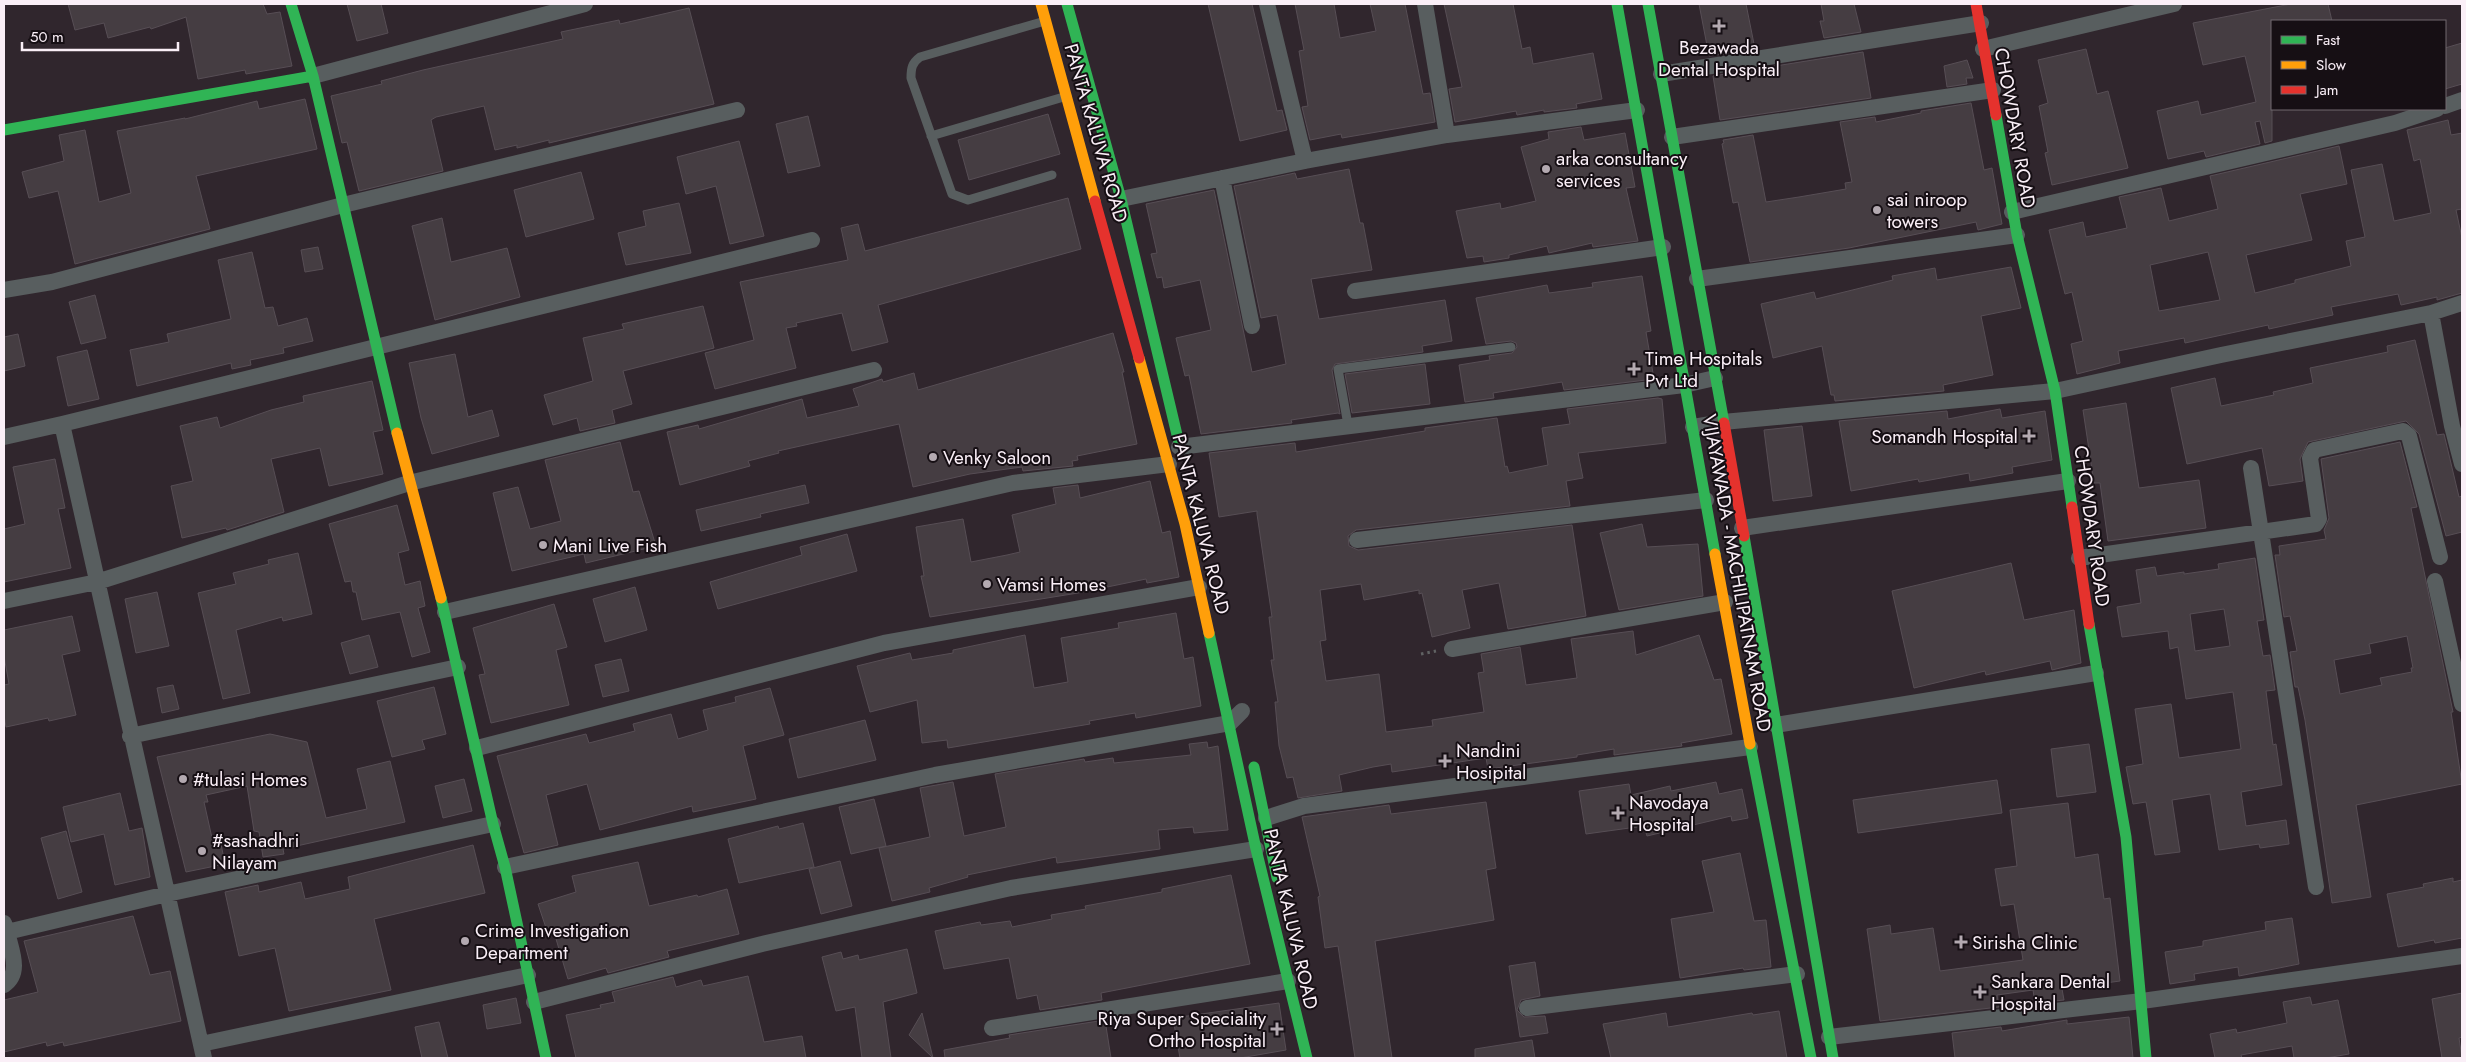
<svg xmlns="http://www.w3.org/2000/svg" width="2466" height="1062" font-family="Jost,sans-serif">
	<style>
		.building { fill: #453d42; stroke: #574e55; fill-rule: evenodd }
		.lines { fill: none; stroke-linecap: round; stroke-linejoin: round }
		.path { stroke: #606263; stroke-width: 3; stroke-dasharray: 2.5 4; stroke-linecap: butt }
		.lane { stroke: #585e5f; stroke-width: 9 }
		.street { stroke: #585e5f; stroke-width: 16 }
		.fast { stroke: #30b455; stroke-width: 11 }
		.slow { stroke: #ff9f0a; stroke-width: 11 }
		.jam { stroke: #e5322d; stroke-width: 11 }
		.poi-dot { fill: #b3a9b0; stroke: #160f14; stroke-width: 2 }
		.labels { text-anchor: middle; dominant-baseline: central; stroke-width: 4; stroke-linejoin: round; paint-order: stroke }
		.poi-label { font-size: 19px; fill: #faeff7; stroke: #160f14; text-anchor: start }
		.street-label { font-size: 19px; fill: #faeff7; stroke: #160f14 }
	</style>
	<rect width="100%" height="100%" fill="#30262d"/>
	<path class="building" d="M68,4H263L267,14L280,12L292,66L246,74L245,70L198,79L186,17L151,29L150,27L108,38L104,23L75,30Z
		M347,4H381L388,33L357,41Z
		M1208,4H1252L1277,111L1282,110L1287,130L1240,141Z
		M1295,4H1334L1340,38L1376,31L1370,4H1405L1423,94L1430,93L1435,122L1342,138L1341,134L1310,140L1302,107L1308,106L1299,51L1304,50Z
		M1444,4H1513L1522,49L1530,47L1533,64L1593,53L1602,99L1576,104L1577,108L1544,112V110L1517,115L1516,111L1455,122L1449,89L1462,87Z
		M1699,4H1746L1755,49L1709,56Z
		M1821,4H1854L1861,32L1824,38L1820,21H1824Z
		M2291,4H2328L2332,21H2272V141L2265,143L2260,121L2255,122L2260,144L2206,157L2204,151L2168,159L2157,111L2198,101L2201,115L2256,102L2245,56L2203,65L2193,23Z
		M689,8L714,104L549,143V140L517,148V145L495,150L484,106L436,117L431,120L443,171L359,191L347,142L342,143L331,96L382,84L381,81L423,70L563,39L561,32L619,20L620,24Z
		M2462,43V84L2445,89V48Z
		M2086,49L2097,94L2108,91L2128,168L2052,185L2045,153L2048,152L2039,106L2048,103L2038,60Z
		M1863,52L1871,98L1720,120L1713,76Z
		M1967,60L1973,78H1966L1967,84L1947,87L1944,66Z
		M305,99L317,149L196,176L210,229L75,264L58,191L29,198L22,172L64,161L59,135L85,130L99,202L131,193L117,131L185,118V119L257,101L259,109Z
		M1971,103L1984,170L1992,168L2002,224L1978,230L1976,222L1849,248L1750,262L1738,202L1733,203L1722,144L1724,143L1723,140L1753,135L1766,202L1799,197L1846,189L1845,183L1852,182L1840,122L1875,117L1876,122L1921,113V111Z
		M1048,114L1060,154L969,180L958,140Z
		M808,116L820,166L788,173L776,124Z
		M2448,120L2451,135L2462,133V209L2456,210L2462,238V293L2437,300V297L2401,305L2398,294L2331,307L2333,315L2269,329L2268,325L2185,343L2184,338L2118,351L2120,363L2077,374L2071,344L2083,341L2072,292L2065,294L2049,230L2083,222L2086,237L2127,228L2119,197L2161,188L2169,221L2218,209L2210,176L2339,146L2347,184L2300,194L2312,240L2246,255L2255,293L2295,283V280L2351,266L2346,241L2365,237L2351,170L2382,164L2394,221L2431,213L2420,159L2414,161L2407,130ZM2208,252L2220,300L2159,311L2150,265Z
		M1581,127L1584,140L1625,133L1635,187L1626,188L1638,241L1593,247L1592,243L1549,253L1547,246L1509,255V258L1484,262L1483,256L1467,258L1456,211L1500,203L1501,209L1536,201L1521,147L1549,139L1548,132Z
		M739,141L764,236L730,244L716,186L686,194L677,157Z
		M1349,169L1360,223H1363L1372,270L1311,279L1319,319L1445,300L1452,341L1422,346L1423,352L1335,364L1332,370L1340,414L1338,413L1291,420L1292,423L1201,434L1189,375L1185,376L1176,338L1211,330L1200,280L1164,288L1162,277L1157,278L1151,254L1157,253L1146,204L1214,190L1252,372L1286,364L1277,315L1261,318L1234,186L1295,173L1297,179Z
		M581,172L594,219L526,237L514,190Z
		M1068,198L1081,249L878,305L888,342L852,351L842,313L796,323L797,326L786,328L796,368L715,389L705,353L754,340L740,282L848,260L841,228L858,224L865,251Z
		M679,203L691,253L626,265L618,233L646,226L643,211Z
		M442,218L451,262L507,248L520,297L435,320L412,226Z
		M318,247L323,269L305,272L301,250Z
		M252,252L265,308L273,307L278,326L307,318L313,341L283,348L284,353L250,360L251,365L232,369L231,363L137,386L130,350L169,342L167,334L231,319L218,260Z
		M2011,267L2021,308L1981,316L1993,375L1943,385L1944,391L1835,401L1834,395H1831L1822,346L1773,358L1761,304L1814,292L1816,299L1893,280L1892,276L1935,268L1937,280Z
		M1642,276L1651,331L1646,332L1654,379L1564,390L1562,382L1493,393L1494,398L1465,402L1459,365L1490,360L1489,356L1512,353L1517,347L1516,343L1511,341L1486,344L1476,298L1547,285L1549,293L1593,287L1592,283Z
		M95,295L106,338L81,344L69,302Z
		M703,306L714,348L623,371L632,404L612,410L615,423L580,431L577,418L553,425L544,395L593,381L583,338L624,329L622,324Z
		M1113,333L1124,372H1122L1137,444L1077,456L1078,460L1072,461L1073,466L1023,471L1022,467L970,474L913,487L899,424L778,451L779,453L748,461L750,466L680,485L667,432L698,425L699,429L802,399L807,418L859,406L853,389L882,379L883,382L914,373L918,390Z
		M18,334L25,366L4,371V337Z
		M2415,340L2437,435L2444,434L2459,497L2462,496V532L2446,536L2419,434L2406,421L2308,442L2300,459L2303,481L2269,486L2262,448L2187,464L2171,388L2215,378L2221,406L2274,395L2273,392L2313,383L2310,368L2388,352L2387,346Z
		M87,350L99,399L68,406L57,357Z
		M455,354L468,417L492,410L499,436L432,454L421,418L409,363Z
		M1425,364L1430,404L1352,413L1345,374Z
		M372,381L383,430L373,432L383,474L329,486L320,448L271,459L284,512L227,530L226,528L182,538L171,486L193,481L180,426L217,417L220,428L271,410L304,402L303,396Z
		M1658,398L1662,399L1666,443L1578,453L1583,478L1566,481L1570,506L1356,530L1348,536L1349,546L1358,550L1572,525L1586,616L1508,629L1499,583L1462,590L1470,628L1432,637L1422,593L1419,594V590L1364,600L1361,584L1320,590L1326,640L1320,641L1326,681L1379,674L1386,732L1433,726L1432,720L1484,712L1478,673L1484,672L1481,654L1520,647L1526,685L1577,678L1571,639L1633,631L1636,655L1699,635L1714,680L1721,679L1732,734L1681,743L1682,746L1614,755V749L1577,755V757L1488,769L1486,758L1392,772L1391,764L1373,767L1339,775L1342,791L1298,798L1293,777L1287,778L1279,746L1275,702H1278L1271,660H1274L1269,617H1272L1257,514V511L1219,517L1209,453L1295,443L1296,452L1425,431V428L1497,418L1505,467L1507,466L1509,473L1548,465L1542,428L1570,424L1567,409Z
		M2126,403L2139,488L2199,480L2206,528L2108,541L2100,483H2094L2083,410Z
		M2000,409L2002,418L2045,411L2052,460L2012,467L2013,473L1970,481L1969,473L1919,482L1918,479L1851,491L1839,421L1947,411L1948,419Z
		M1802,426L1812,496L1773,501L1764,430Z
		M620,442L633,492L639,491L656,546L586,563L584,554L512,571L493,493L518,487L530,529L561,521L545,460Z
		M2400,442L2417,507L2411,508L2453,712H2451L2462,784L2356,805L2371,897L2332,903L2305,720L2298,687H2295L2290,652L2297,651L2290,616L2284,617L2275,555H2280L2279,546L2326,539L2324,530L2329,518L2321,459ZM2407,636L2413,668H2411L2412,672L2380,678L2382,685L2340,694L2334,660L2371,653L2369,644Z
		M55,459L65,508L58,509L71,568L4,582V529L25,524L13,467Z
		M1150,481L1162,533L1170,531L1179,577L1147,583L1146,579L1078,593L930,617L921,576H924L916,527L963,519L971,562L1007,555L1020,552L1012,515L1056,504L1053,488L1078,485L1080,498Z
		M805,485L809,503L760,514L761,517L701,531L696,510Z
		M397,505L409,550L398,553L405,585L420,581L425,606L418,608L430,652L412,657L400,612L362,620L356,592H353L351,581L345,582L329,524Z
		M1642,524L1647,547L1698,544L1703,596L1619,610L1600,533Z
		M847,534L857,571L718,609L710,582L802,555L800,547Z
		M298,553L312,614L283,621L282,617L236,630L250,693L223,699L198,593L236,584L233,573L269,564L268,560Z
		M2255,558L2264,620L2257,621L2263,656L2270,655L2275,690L2266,691L2273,745L2276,744L2282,785L2241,792L2246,826L2286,820L2289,844L2260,848L2259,844L2219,850L2210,794L2172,800L2180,852L2155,855L2146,802L2133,804L2126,767L2143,764L2135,709L2171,704L2179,758L2241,749L2233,692L2186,699L2178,647L2170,649L2168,631L2122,637L2117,607L2141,603L2136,570L2155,567L2157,576L2184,572V574L2219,569L2218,564ZM2224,609L2230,646L2195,651L2190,614Z
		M2011,563L2024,620L2074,610L2081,663L2052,670L2050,661L1986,675L1985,671L1914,688L1892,591Z
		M635,587L647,630L605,642L593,599Z
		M157,592L169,646L136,653L125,599Z
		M554,604L567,647L556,650L569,705L491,723L479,675L485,674L473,628Z
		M1176,613L1184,659L1193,657L1201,706L1136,718L1135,713L1089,721L1090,724L948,748L947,740L922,743L917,700L870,712L857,666L910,653L912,660L953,653V650L1025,635L1034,688L1068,682L1061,638L1119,628L1118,623Z
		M72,616L80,651L62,655L76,715L49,721L48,718L6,727L4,715V685L9,684L4,656V630Z
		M369,635L378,667L350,674L341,643Z
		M621,659L629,691L603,697L595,665Z
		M173,685L179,709L162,713L157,688Z
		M434,687L446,734L422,740L425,749L392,757L377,701Z
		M770,688L784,735L743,746L756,799L693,812L692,806L600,830L587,784L546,795L558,845L524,853L497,756L586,734L589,743L635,731L633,724L671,714L678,739L708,730L703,710L736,702L735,697Z
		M865,720L876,760L798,778L789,739Z
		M270,734L307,742L326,818L367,809L357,769L390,761L405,822L283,849L284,854L263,857L259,832L254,831L247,786L206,795L208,802H204L212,838L220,839L225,864L186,872L157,757Z
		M1207,742L1208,748L1218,746L1228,830L1194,833L1193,827L1158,830L1160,849L1057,863L1056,857L967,875L968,877L929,888L930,892L892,901L879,848L930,837L920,788L953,782L964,836L1006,827L995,774L1084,759L1085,762L1113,758L1114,763L1191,755L1189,744Z
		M2089,744L2096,792L2057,797L2051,749Z
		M464,779L472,811L443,818L435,786Z
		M1997,780L2002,813L1858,833L1853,800Z
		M1716,782L1719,794L1742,789L1748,818L1732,821L1731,816L1647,836L1644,826L1586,834L1579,791L1629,784L1631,795L1670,786L1671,791Z
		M120,793L129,831L142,828L150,877L115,885L104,834L71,842L63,807Z
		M874,799L886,846L851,854L839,807Z
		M1486,802L1496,868L1486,870L1494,920L1375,941L1392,1058H1355L1338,946L1325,948L1318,897L1320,896L1302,817L1389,805L1391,814Z
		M2068,803L2075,858L2098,854L2104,899L2110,898L2120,981L2062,989L2064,1000L2035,1003L2033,990L1997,995L1999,1007L1880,1021L1867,929L1890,925L1891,934L1933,928L1940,971L2023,960L2014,904L2001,906L1995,869L2017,866L2010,810Z
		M803,823L814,867L739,883L728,839L778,826L779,829Z
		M66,831L82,892L58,899L41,838Z
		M473,845L485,893L374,919L391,990L289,1011L275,948L239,956L225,892L258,885L259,892L301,882L305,899L350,889L348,877Z
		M1740,853L1754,921L1766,920L1771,967L1744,970L1743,968L1680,978L1671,919L1714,912L1702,861Z
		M840,861L852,906L821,914L809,869Z
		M638,862L649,906L697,895L698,897L727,889L739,934L667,951L669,957L608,973L606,968L568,979L553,929L547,931L538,904L576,892L572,876Z
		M1231,875L1250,964L1101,993L1102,1000L1040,1010L1037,995L1017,999L1009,958L944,969L935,931L980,922L981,925L1010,921L1012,927L1052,919L1051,915L1086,909L1085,906L1162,892V889Z
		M2453,878V882L2462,880V938L2435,943L2434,940L2398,947L2387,894L2424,887L2423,884Z
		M133,916L150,975L170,971L181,1021L64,1046L63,1042L47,1046L46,1042L4,1052V1000L38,992L24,941Z
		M2292,918L2299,964L2239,976L2238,967L2194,974L2195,980L2170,984L2165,952L2203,946V941L2266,930L2265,922Z
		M907,949L917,993L883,1002L891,1058H862L855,1007L836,1011L822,957L841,952L843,959L858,955L859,960Z
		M1535,962L1540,996L1521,1000L1517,1010L1524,1017L1545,1016L1548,1033L1520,1037L1509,966Z
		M748,976L764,1042L802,1036L806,1058H576L566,1015L601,1008L600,1005L615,1002L612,992L673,977L676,987L701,980L703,986Z
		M2462,993V1037L2459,1038L2462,1058H2442L2432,999Z
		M2310,997L2312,1005L2338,1000L2349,1054L2326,1058H2294L2292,1046L2241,1055L2242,1058H2215L2210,1034L2236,1029L2237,1033L2287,1023L2283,1002Z
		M516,998L521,1023L487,1029L483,1005Z
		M1279,1003L1286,1050L1240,1058H1180L1173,1018Z
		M1779,1011L1787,1058H1611L1603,1024L1666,1013L1668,1027L1752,1013L1753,1015Z
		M922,1013L933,1058L909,1035Z
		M2129,1017L2133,1058H1955L1952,1033L2001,1027L2002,1031L2067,1020V1024Z
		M1105,1020L1111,1058H945L944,1050L1010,1038L1009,1035Z
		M439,1022L448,1058H422L415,1027Z
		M1532,1040L1535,1058H1475V1049Z"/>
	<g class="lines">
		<path class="path" d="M1421,654L1436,651"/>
		<path class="lane" d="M1045,21L920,57C912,63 911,68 911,78L952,194L968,200L1052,175
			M931,136L1067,96
			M1348,425L1338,369L1511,347"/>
		<path class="street" d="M1267,4L1305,161
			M1425,4L1447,135
			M1983,49L2174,4
			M1661,74L1981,23
			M313,76L585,4
			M2445,106L2462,100
			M1672,137L1993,90
			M1222,178L1252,326
			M1121,199L1305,161L1447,135L1637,110
			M2012,212L2395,123L2437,109
			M1697,279L2017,235
			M4,290L52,282L343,205L737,110
			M1355,291L1663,247
			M2431,313L2452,426L2462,464
			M62,424L204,1058
			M1693,427L1723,422L2055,391L2221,355L2431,313L2462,303
			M4,437L62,424L812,240
			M1179,447L1684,385L1715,378
			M2251,468L2316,887
			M1742,528L2068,481
			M1357,540L1706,500
			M2079,558L2316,524L2319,519L2310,458L2314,450L2403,431L2409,436L2440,557
			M2435,581L2462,704
			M4,601L97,582L409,483L874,370
			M445,612L1013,483L1169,464
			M1452,649L1725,602
			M1776,725L2096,673
			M130,736L458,667
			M477,748L884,643L1199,587
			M1266,818L1304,806L1750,747
			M505,867L935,775L1230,723L1242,711
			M4,923L7,932L167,894L493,824
			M4,985C22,973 11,950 7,932
			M534,1002L762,944L1011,888L1256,849
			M1527,1008L1797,974
			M992,1028L1288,981
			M1829,1037L2142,1001L2462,956
			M201,1044L528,975"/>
		<path class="fast" d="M291,4L313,76L397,433
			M1067,4L1121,199L1178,439
			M1617,4L1715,554
			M1648,4L1724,423
			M1996,115L2017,235L2055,391L2072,507
			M4,130L313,76
			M1744,536L1833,1058
			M441,598L493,824L505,867L546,1058
			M2089,624L2126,837L2146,1058
			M1209,633L1256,849L1307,1058
			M1750,744L1811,1058
			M1254,767L1277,878"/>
		<path class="slow" d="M1041,4L1095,201
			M1139,358L1185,524L1209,633
			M397,433L441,598
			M1715,554L1750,744"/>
		<path class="jam" d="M1976,4L1996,115
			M1095,201L1139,358
			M1724,423L1744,536
			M2072,507L2089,624"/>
	</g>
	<g class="poi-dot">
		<path d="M1716.5 18.5h5v5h5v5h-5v5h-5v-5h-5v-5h5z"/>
		<circle cx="1546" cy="169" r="5"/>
		<circle cx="1877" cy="210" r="5"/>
		<path d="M1631.5 361.5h5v5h5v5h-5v5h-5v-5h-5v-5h5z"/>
		<path d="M2026.5 428.5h5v5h5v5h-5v5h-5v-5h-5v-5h5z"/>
		<circle cx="933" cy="457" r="5"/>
		<circle cx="543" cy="545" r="5"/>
		<circle cx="987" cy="584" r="5"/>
		<path d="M1442.5 753.5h5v5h5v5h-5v5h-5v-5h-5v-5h5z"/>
		<circle cx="183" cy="779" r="5"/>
		<path d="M1615.5 805.5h5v5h5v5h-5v5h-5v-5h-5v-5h5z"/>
		<circle cx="202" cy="851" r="5"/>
		<circle cx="465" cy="941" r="5"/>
		<path d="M1958.5 934.5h5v5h5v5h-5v5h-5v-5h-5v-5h5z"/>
		<path d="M1977.5 984.5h5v5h5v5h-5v5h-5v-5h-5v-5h5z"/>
		<path d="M1274.5 1021.5h5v5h5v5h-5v5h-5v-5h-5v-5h5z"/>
	</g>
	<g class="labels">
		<g class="poi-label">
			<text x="1719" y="47" text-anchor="middle">Bezawada<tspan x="1719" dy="22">Dental Hospital</tspan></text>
			<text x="1556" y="158">arka consultancy<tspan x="1556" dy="22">services</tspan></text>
			<text x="1887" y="199">sai niroop<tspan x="1887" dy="22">towers</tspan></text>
			<text x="1645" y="358">Time Hospitals<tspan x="1645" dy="22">Pvt Ltd</tspan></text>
			<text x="2018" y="436" text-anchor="end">Somandh Hospital</text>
			<text x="943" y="457">Venky Saloon</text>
			<text x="553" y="545">Mani Live Fish</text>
			<text x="997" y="584">Vamsi Homes</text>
			<text x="1456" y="750">Nandini<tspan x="1456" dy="22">Hosipital</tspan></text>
			<text x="193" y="779">#tulasi Homes</text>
			<text x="1629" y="802">Navodaya<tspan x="1629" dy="22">Hospital</tspan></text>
			<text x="212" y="840">#sashadhri<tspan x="212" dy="22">Nilayam</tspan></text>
			<text x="475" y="930">Crime Investigation<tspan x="475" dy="22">Department</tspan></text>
			<text x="1972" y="942">Sirisha Clinic</text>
			<text x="1991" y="981">Sankara Dental<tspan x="1991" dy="22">Hospital</tspan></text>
			<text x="1266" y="1018" text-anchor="end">Riya Super Speciality<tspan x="1266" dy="22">Ortho Hospital</tspan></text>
		</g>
		<g class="street-label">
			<text transform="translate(2015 128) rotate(80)">CHOWDARY ROAD</text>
			<text transform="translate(1096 133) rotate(74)">PANTA KALUVA ROAD</text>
			<text transform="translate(1201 524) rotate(76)">PANTA KALUVA ROAD</text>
			<text transform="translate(2092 526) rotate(82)">CHOWDARY ROAD</text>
			<text transform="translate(1737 573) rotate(80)">VIJAYAWADA - MACHILIPATNAM ROAD</text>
			<text transform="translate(1291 919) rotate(77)">PANTA KALUVA ROAD</text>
		</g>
	</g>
	<rect width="2466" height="1062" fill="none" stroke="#faeff7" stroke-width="10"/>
	<rect x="2271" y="20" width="175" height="90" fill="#160f14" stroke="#71696f"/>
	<rect x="2281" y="36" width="25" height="8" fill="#30b455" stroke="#71696f"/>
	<text x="2316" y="45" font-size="15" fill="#faeff7">Fast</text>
	<rect x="2281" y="61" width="25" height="8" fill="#ff9f0a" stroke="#71696f"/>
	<text x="2316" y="70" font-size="15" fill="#faeff7">Slow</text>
	<rect x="2281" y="86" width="25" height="8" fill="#e5322d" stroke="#71696f"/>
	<text x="2316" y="95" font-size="15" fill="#faeff7">Jam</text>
	<path d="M22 42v8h156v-8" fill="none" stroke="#faeff7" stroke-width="2.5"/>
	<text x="30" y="42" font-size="15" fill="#faeff7" stroke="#160f14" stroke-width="4" paint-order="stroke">50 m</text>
</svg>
